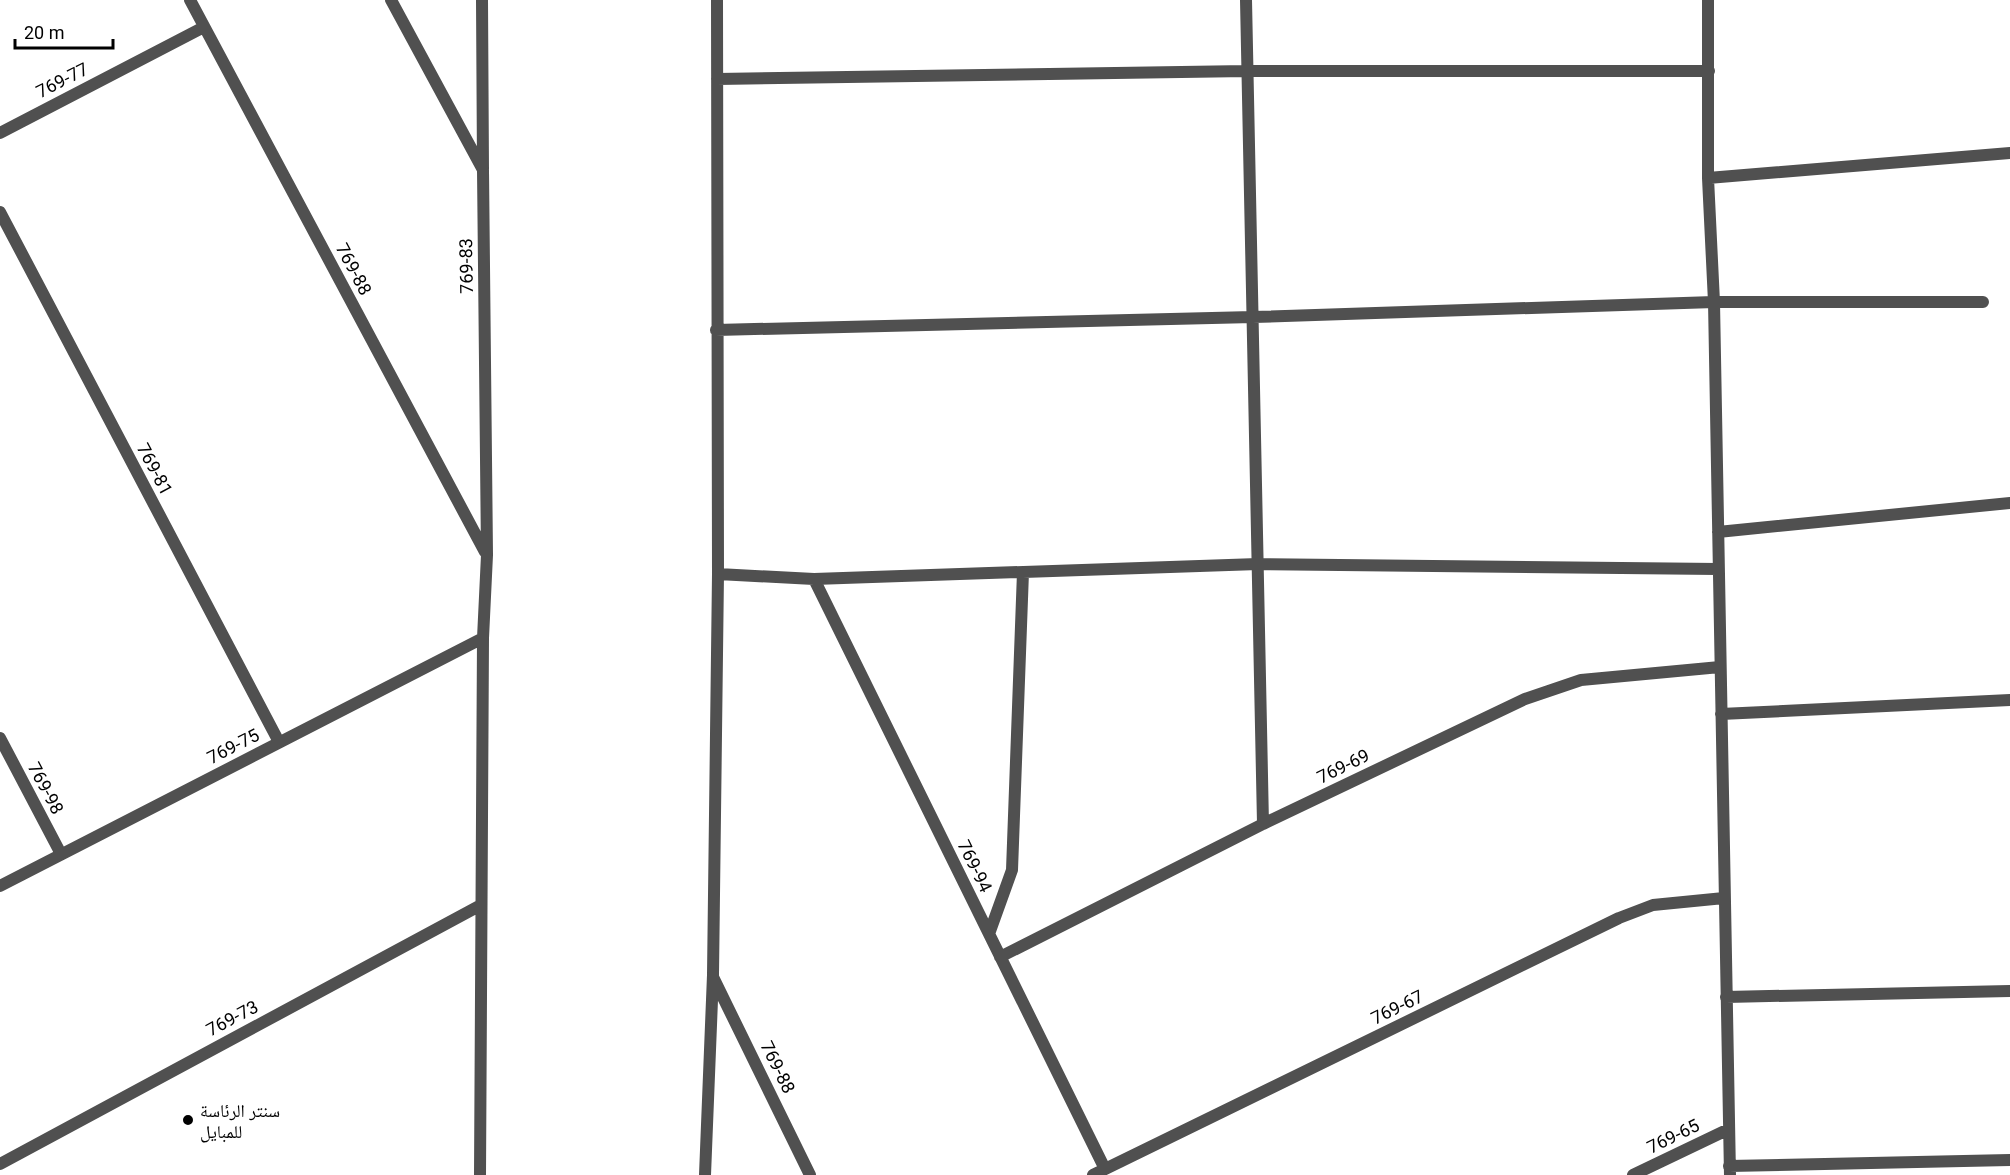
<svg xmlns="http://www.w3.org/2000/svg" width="2010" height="1175" font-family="Roboto,'Noto Naskh Arabic',sans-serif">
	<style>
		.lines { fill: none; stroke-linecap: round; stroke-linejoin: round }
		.minor { stroke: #505050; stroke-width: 12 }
		.poi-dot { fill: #000; stroke: #fff; stroke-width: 2 }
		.labels { text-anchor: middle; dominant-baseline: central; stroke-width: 4.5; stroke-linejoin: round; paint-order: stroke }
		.street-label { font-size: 18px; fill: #000; stroke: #fff }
		.poi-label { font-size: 18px; fill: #000; stroke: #fff; text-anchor: start }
	</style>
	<rect width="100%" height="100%" fill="#fff"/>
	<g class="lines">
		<path class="minor" d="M190,0L485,552
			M391,0L483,170L487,555L483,638L480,1175
			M482,0L483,169
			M1246,0L1263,824
			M1708,0V178L1714,302L1730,1175
			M717,79L1247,71H1709
			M0,133L204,27
			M1708,178L2010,153
			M0,212L279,742
			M716,330L1253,317L1714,302H1983
			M1718,532L2010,503
			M718,574L814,579L1258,564L1718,569
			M814,579L1105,1169
			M1721,714L2010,700
			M0,738L61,854
			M0,886L483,638
			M989,934L1012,870L1023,572
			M1000,957L1263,824L1525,699L1581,680L1720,667
			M713,977L810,1175
			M1726,997L2010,991
			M0,1164L481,905
			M1729,1166L2010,1160
			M705,1175L713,975L718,574L717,0
			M1093,1175L1619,918L1653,905L1724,898
			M1633,1175L1729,1129"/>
	</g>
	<circle class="poi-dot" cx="188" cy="1120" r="6"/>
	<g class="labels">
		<g class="street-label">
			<text transform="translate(62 80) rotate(-27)">769-77</text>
			<text transform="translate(466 266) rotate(-91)">769-83</text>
			<text transform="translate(354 269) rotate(62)">769-88</text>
			<text transform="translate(155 469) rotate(62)">769-81</text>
			<text transform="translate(233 746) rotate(-27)">769-75</text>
			<text transform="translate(1343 766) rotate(-26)">769-69</text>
			<text transform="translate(46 788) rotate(62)">769-98</text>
			<text transform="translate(975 866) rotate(64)">769-94</text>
			<text transform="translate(1397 1007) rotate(-26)">769-67</text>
			<text transform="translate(232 1018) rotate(-28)">769-73</text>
			<text transform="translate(778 1067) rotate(64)">769-88</text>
			<text transform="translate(1673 1136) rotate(-26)">769-65</text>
		</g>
		<g class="poi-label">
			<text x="200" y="1110">سنتر الرئاسة<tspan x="200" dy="21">للمبايل</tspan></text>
		</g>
	</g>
	<path d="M15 39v9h98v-9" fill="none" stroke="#000000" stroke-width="3"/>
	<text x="24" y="39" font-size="18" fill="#000000" stroke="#ffffff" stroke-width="4.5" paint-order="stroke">20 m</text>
</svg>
